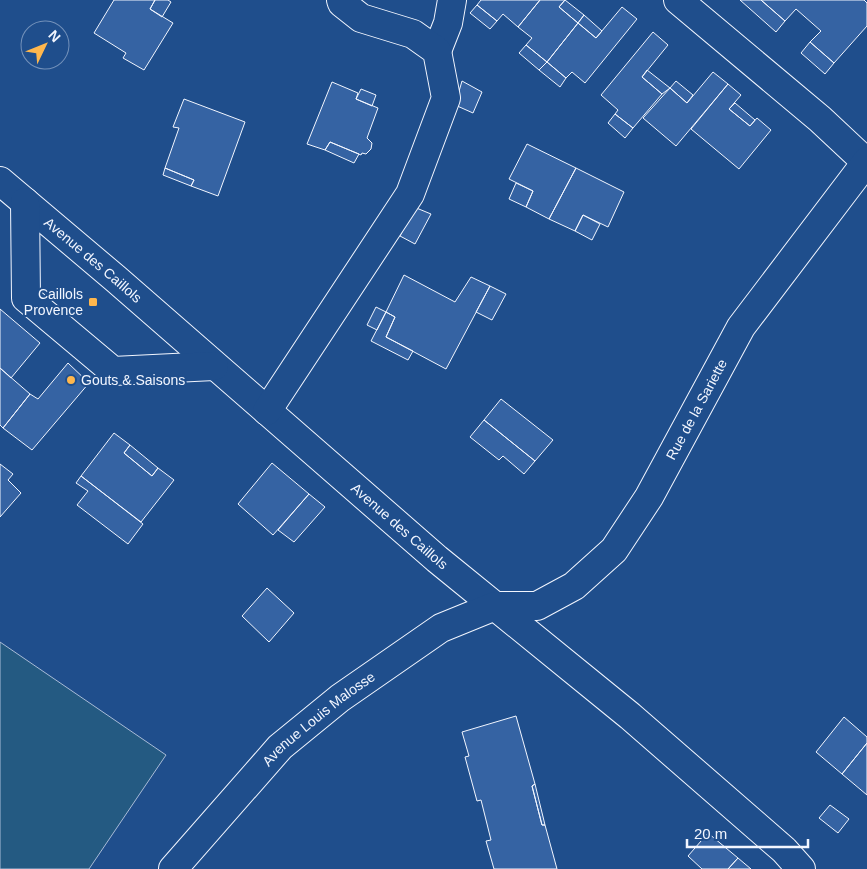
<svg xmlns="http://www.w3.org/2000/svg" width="867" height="869" font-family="Arial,sans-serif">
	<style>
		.green { fill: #245a82; stroke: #a8bbd7 }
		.building { fill: #3563a3; stroke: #f2f6ff }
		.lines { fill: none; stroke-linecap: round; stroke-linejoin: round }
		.minor-casing { stroke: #f2f6ff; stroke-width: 30 }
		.minor { stroke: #1f4e8c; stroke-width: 28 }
		.poi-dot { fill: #ffb74d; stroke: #1f4e8c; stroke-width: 2 }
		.labels { text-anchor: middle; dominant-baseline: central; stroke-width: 4; stroke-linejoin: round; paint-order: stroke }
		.street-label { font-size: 14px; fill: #f2f6ff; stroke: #1f4e8c }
		.poi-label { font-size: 14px; fill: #f2f6ff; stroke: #1f4e8c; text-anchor: end }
	</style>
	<rect width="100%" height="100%" fill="#1f4e8c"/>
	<path class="green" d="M0,642L166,755L89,869H0Z"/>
	<path class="building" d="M114,0H155L150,9L173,23L144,70L123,58L126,53L94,33Z
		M155,0H168L171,2L162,17L150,9Z
		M481,0H540L518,27L503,14L497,21L477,5Z
		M540,0H565L559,7L578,23L547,62L526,45L532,38L518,27Z
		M565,0L584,15L578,23L559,7Z
		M740,0H761L785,21L776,32Z
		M761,0H864L867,3V26L834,63L810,42L821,31L796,9L785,21Z
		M477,5L497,21L490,29L470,13Z
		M622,7L637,19L585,83L572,72L566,78L547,62L578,23L596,38Z
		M584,15L602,31L596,38L578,23Z
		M653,32L668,45L642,77L662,94L633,128L615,114L618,110L601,95Z
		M810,42L834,63L825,74L801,53Z
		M526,45L547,62L539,70L519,53Z
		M547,62L566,78L560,87L539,70Z
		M647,70L670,88L662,94L642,77Z
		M713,72L728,84L676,146L643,118L670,88L687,103Z
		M462,81L482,92L473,113L455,105Z
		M676,81L693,95L687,103L670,88Z
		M332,82L358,93L356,99L378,108L367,138L372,143L371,149L366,154L362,153L361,155L330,142L325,150L307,144Z
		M728,84L741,95L729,109L750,126L757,118L771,130L739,169L691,129Z
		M361,89L376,95L372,106L356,99Z
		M184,99L245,122L218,196L191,186L194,180L165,168L179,128L173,127Z
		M735,103L755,120L750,126L729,109Z
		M615,114L633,128L625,138L608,123Z
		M330,142L359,154L354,163L325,150Z
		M527,144L576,168L549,219L526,207L533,191L509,179Z
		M165,168L194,180L191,186L163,175Z
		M576,168L624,192L608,227L583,215L575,231L549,219Z
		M516,183L533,191L526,207L509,199Z
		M414,207L431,214L415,244L400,236Z
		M583,215L600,224L592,240L575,231Z
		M404,275L455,302L471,277L490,286L446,369L386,337L395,317L386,312Z
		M490,286L506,294L492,320L476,312Z
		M376,307L386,312L377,330L367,325Z
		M0,309L40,343L11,378L0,368Z
		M386,312L395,317L386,337L413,351L408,360L371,341Z
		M68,363L89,383L32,450L3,428L30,394L38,399Z
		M0,368L30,394L3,428L0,425Z
		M501,399L553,440L535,461L484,420Z
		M484,420L535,461L524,474L503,456L499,460L470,437Z
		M114,433L130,445L124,453L152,476L158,468L174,480L141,522L81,476Z
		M130,445L158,468L152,476L124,453Z
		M272,463L309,494L273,535L238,504Z
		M0,464L13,474L8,480L21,493L0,517Z
		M81,476L143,524L128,544L77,505L88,491L76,483Z
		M309,494L325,507L294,542L278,530Z
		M267,588L294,613L269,642L242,616Z
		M516,716L535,784L532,786L542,825H545L557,869H494L486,841L491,840L481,800L477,801L465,757L469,756L462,732Z
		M844,717L867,737V743L842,774L816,752Z
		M867,743V795L842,774Z
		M535,784L545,825H542L532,786Z
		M830,805L849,819L838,833L819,818Z
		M708,833L738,858L728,869H702L688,856Z
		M738,858L751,869H728Z"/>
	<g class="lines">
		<defs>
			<g id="minor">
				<path d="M678,0L820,119L866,162"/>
				<path d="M437,51L448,23L452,0"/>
				<path id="s1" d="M0,181L116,279L437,559L630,716L784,850L801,869"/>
				<path d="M25,202L26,298L113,371L214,366"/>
				<path d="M267,411L410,194L446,98L437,51L413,34L361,18L342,3L341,0"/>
				<path id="s2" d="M173,869L280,747L340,698L441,628L495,606H537L574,586L614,550L649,497L741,327L867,161"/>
			</g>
		</defs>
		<use href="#minor" class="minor-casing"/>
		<use href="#minor" class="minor"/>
	</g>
	<g class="poi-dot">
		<rect x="88" y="297" width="10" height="10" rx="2.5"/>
		<circle cx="71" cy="380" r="5"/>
	</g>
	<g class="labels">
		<g class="street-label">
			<text stroke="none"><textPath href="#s1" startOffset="122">Avenue des Caillols</textPath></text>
			<text stroke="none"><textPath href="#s2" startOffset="722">Rue de la Sariette</textPath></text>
			<text stroke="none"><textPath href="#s1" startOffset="528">Avenue des Caillols</textPath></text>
			<text stroke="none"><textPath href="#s2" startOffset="210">Avenue Louis Malosse</textPath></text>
		</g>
		<g class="poi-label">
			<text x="83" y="294">Caillols<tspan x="83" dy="16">Provence</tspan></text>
			<text x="81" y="380" text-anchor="start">Gouts &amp; Saisons</text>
		</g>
	</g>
	<g transform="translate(45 45) rotate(47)"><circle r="24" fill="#1f4e8c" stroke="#7391ba"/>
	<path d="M0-4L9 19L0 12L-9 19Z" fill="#ffb74d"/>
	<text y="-8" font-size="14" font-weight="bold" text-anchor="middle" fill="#f2f6ff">N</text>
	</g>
	<path d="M687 839v8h121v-8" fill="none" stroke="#f2f6ff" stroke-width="2.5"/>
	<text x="694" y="839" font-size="15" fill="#f2f6ff" stroke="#1f4e8c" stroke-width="4" paint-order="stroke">20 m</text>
</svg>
